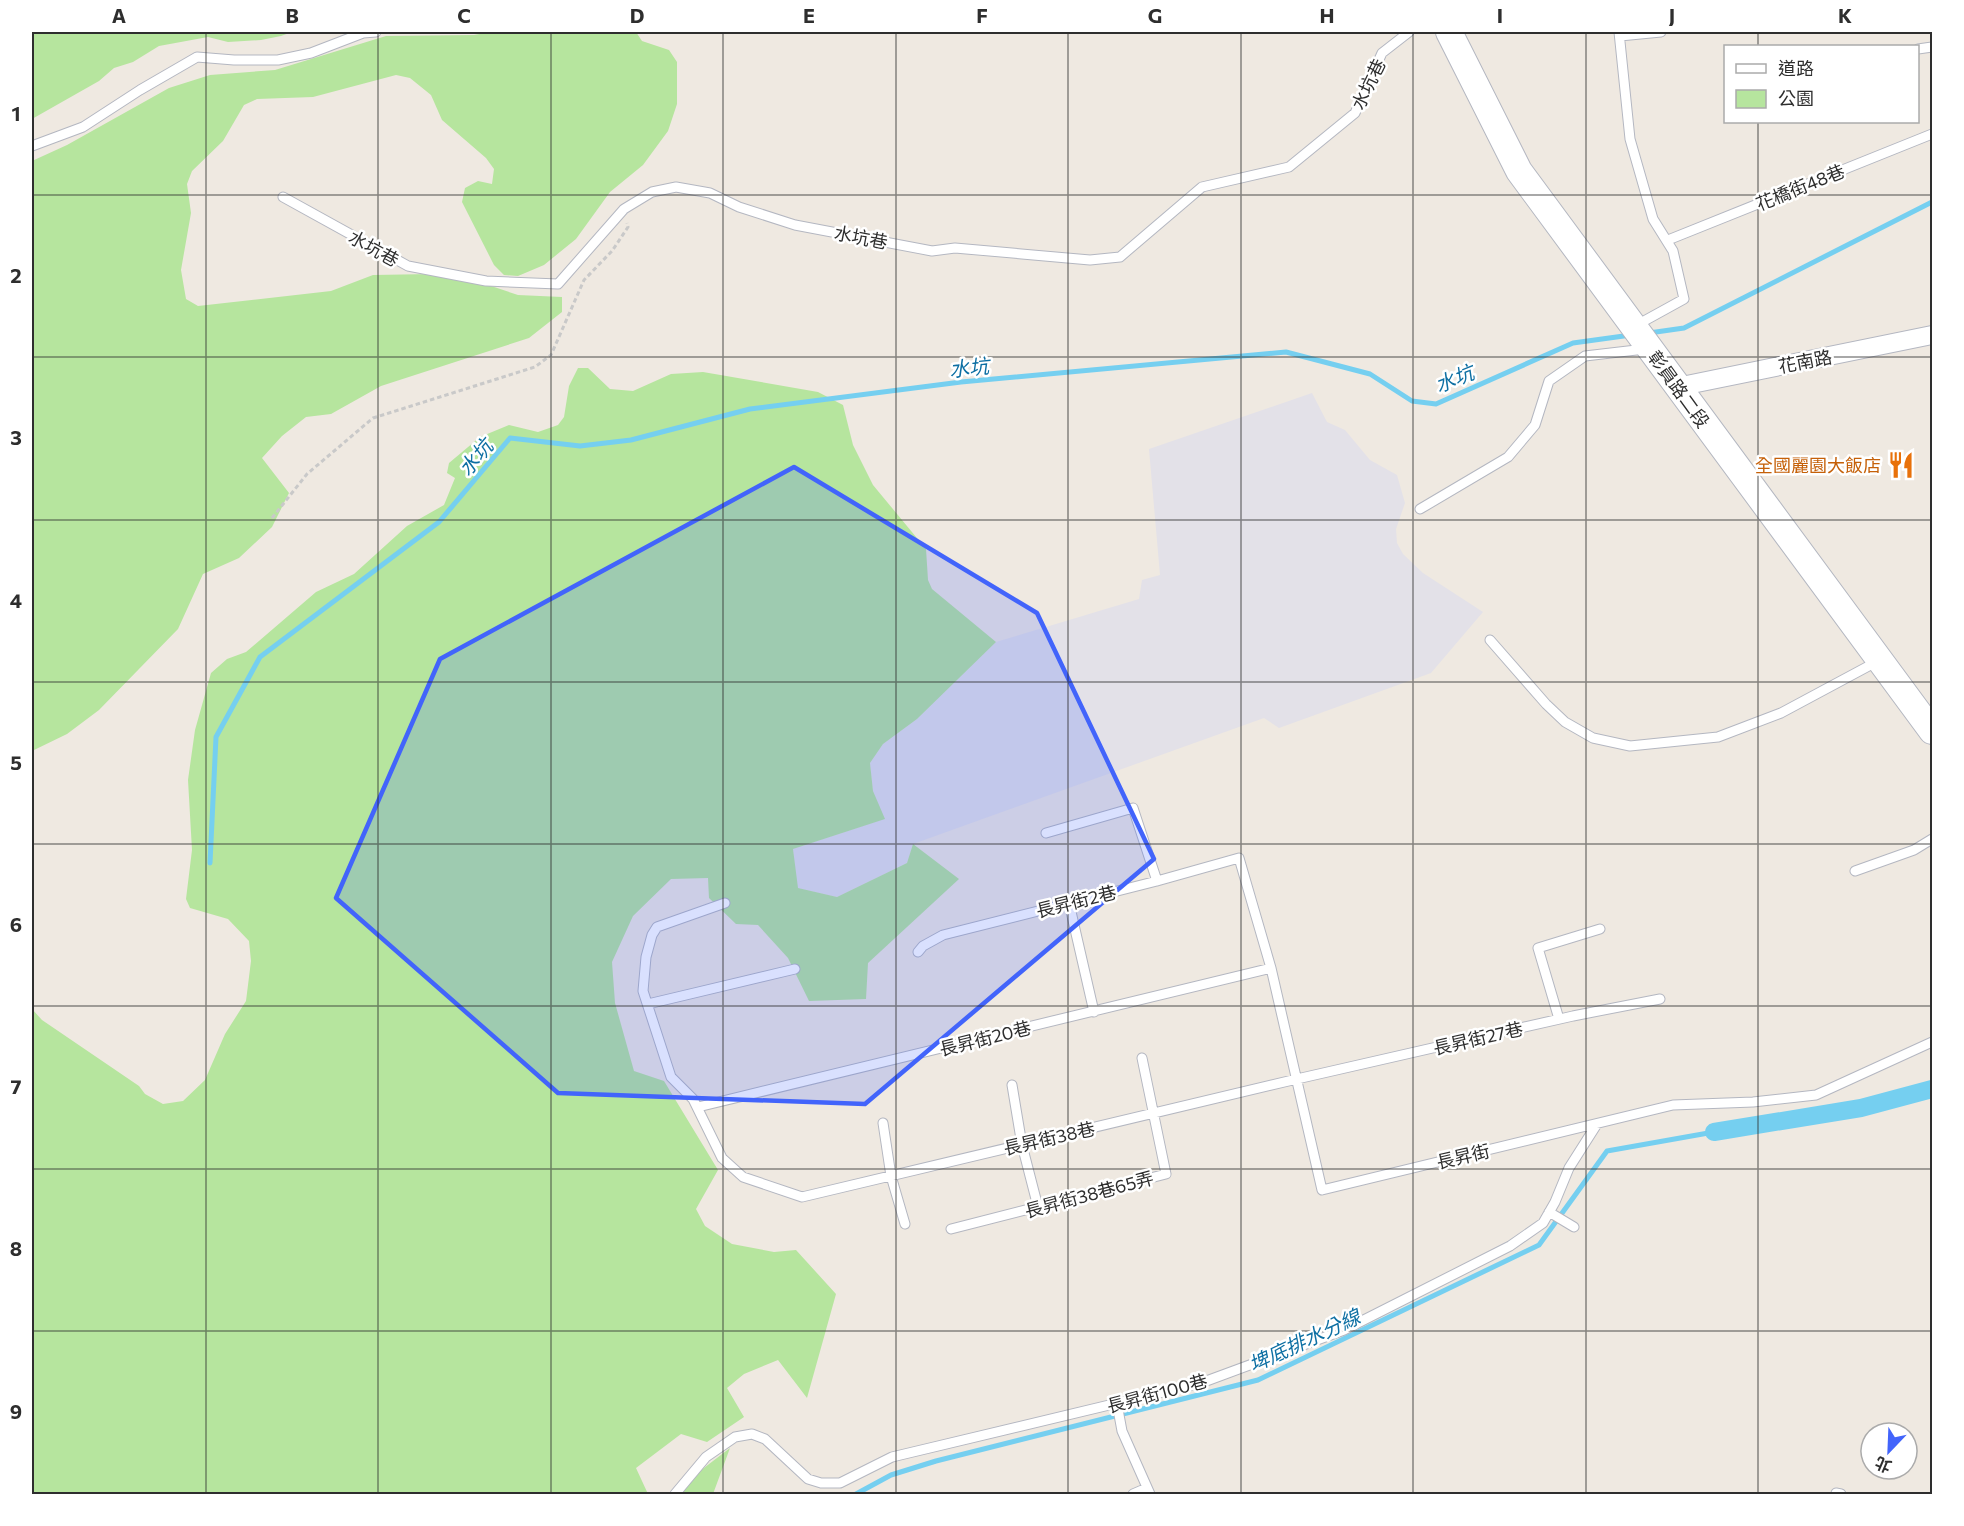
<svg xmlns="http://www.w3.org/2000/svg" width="1964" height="1526" font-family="Commissioner,'Noto Sans TC',sans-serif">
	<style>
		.industrial { fill: #e3e1e8 }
		.green { fill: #b6e59e }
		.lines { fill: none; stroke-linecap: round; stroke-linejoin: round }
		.stream { stroke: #75cff0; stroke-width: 5 }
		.canal { stroke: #75cff0; stroke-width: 18 }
		.service-casing { stroke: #b4b7c1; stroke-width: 11 }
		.minor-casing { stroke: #b4b7c1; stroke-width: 20 }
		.secondary-casing { stroke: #b4b7c1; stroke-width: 28 }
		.path { stroke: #c9c9c9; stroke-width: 3; stroke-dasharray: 4.5 3; stroke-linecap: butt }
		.service { stroke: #fff; stroke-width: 9 }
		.minor { stroke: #fff; stroke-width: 18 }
		.secondary { stroke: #fff; stroke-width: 26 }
		.marked { fill: #4264fb; fill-opacity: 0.2; stroke: #4264fb; stroke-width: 4.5; stroke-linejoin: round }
		.grid { fill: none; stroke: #2e2e2e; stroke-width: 1.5; stroke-opacity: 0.55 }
		.labels { text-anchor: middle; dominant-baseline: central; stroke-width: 5; stroke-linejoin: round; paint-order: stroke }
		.street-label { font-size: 18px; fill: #2e2e2e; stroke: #fff }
		.food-label { font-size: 18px; fill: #c56008; stroke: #fff; text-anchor: end }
		.water-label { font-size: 20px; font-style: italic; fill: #0d6fa3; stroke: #fff }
		.neatline { fill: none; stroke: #2e2e2e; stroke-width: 2 }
		.grid-label { font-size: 20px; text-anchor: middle; font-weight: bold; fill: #2e2e2e }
	</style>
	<rect width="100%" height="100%" fill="#efe9e1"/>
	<path class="industrial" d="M1312,393L1327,422L1345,430L1370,460L1397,475L1405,503L1396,529L1397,543L1403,554L1423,573L1483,612L1431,673L1279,728L1264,718L913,844L907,863L837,897L797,888L793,849L884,819L873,791L870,763L883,744L917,719L996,642L1139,599L1142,580L1160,575L1149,449Z"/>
	<path class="green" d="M32,32H292L281,36L261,40L228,42L208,37L159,46L133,62L114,68L99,81L32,119Z
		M490,32H636L642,41L669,50L677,62V104L668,131L643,165L610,192L576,239L544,265L518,276L504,275L494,265L462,202L465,188L478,181L492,184L494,169L486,158L442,120L431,95L410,78L396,75L313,97L257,99L244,105L223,141L192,171L187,184L191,213L181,270L186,299L198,306L331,291L373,275L432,274L461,276L518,295L562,297V312L529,338L381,386L331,414L306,417L282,436L262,458L289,493L272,527L239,558L203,574L178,629L99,710L67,734L32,751V161L67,145L169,88L210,75L275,70L386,36L474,35Z
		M578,368H588L610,389L633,391L671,374L703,372L818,392L843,405L853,445L873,485L926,549L928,580L932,589L996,642L917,719L883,744L870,763L873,791L885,819L793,849L798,888L837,897L907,863L913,844L959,879L868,963L866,999L809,1001L788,958L758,925L736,924L709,898L708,878L671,879L633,916L612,962L615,1003L634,1071L664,1081L718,1170L696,1209L705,1226L732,1244L774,1252L796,1250L836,1294L807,1398L778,1360L744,1374L727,1388L744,1417L707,1442L681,1434L636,1468L648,1494H32V1009L42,1020L139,1086L145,1094L163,1104L183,1101L205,1080L225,1034L246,1001L251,961L249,941L228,919L190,908L186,899L192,850L188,780L195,730L211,673L227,659L246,652L316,592L354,574L407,526L444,505L455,478L447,473L449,463L480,437L509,425L538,432L558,425L564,417L569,386Z
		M730,1448L713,1494H679L683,1484Z"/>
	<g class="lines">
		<path class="stream" d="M1649,333L1684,328L1932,202
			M210,863L216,737L260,657L439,522L510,438L580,446L631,440L750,409L961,382L1286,352L1370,374L1412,401L1436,404L1573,343L1631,335
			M856,1494L891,1475L936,1461L1258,1380L1539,1245L1607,1151L1714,1132"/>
		<path class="canal" d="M1714,1132L1861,1108L1932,1089"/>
		<defs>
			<path id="service" d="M1619,32L1630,139L1653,219L1673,251L1684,299L1635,326
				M1620,36L1661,32
				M1918,49L1932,47
				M32,146L83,127L140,90L197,57L234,60H278L311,53L363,33L376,32
				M283,197L408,266L486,281L558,284L624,209L652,192L676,187L710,193L739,207L795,225L932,251L955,248L1090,260L1120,257L1202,187L1289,167L1355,113L1382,53L1409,32
				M1668,240L1932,134
				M1420,509L1508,457L1535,425L1549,381L1585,356L1645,349
				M1490,640L1546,704L1565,722L1593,738L1630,746L1718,737L1781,713L1878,661
				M1046,833L1133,808L1157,881
				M1855,871L1914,850L1932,839
				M725,903L657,927L652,935L646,957L643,991L671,1077L693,1099L722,1158L743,1177L802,1197L1297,1079L1573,1016L1660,999
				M1069,903L1094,1012
				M918,952L923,946L943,935L1157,881L1239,858L1271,968L1322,1190L1673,1105L1753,1102L1816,1095L1932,1042
				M648,1004L795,969
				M1559,1019L1538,948L1600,929
				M1012,1085L1022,1145L1038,1207
				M698,1107L1271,968
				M883,1123L891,1176L905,1224
				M1549,1212L1574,1227
				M951,1229L1166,1174L1142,1058
				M1117,1404L1122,1431L1150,1494
				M1836,1493L1841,1494
				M675,1494L706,1457L735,1437L752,1434L765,1439L808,1479L821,1483H840L892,1457L1201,1383L1344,1330L1510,1246L1543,1223L1555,1202L1569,1168L1597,1124
				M1133,1494L1147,1488"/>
			<path id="minor" d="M1677,387L1932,335"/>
			<path id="secondary" d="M1449,32L1519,171L1932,731"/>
		</defs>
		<use href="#service" class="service-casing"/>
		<use href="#minor" class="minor-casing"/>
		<use href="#secondary" class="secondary-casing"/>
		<path class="path" d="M272,518L307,474L373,418L535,367L551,355L584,280L612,251L628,227L627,223"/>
		<use href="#service" class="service"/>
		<use href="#minor" class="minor"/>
		<use href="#secondary" class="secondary"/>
	</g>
	<path class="marked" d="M794,467L1037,613L1154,859L865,1104L558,1093L336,898L440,659Z"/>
	<path class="grid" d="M206,32V1494M378,32V1494M551,32V1494M723,32V1494M896,32V1494M1068,32V1494M1241,32V1494M1413,32V1494M1586,32V1494M1758,32V46M1758,122V1494M32,195H1932M32,357H1932M32,520H1932M32,682H1932M32,844H1932M32,1006H1932M32,1169H1932M32,1331H1932"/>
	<defs>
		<symbol id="restaurant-bare" viewBox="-9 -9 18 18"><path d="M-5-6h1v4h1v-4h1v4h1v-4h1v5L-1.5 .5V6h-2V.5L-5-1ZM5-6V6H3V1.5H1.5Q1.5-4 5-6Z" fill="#e8710a" stroke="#fff" stroke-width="2.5" paint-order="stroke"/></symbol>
	</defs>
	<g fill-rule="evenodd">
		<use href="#restaurant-bare" x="1882" y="446" width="38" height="38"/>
	</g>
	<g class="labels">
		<g class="street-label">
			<text transform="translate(1368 84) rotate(-64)">水坑巷</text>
			<text transform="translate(1800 187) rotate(-22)">花橋街48巷</text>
			<text transform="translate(861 237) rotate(11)">水坑巷</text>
			<text transform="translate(374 248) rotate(29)">水坑巷</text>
			<text transform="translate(1805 361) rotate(-11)">花南路</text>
			<text transform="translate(1679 389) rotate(54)">彰員路二段</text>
			<text transform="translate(1076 901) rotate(-14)">長昇街2巷</text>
			<text transform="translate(985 1038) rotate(-14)">長昇街20巷</text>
			<text transform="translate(1478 1038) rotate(-13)">長昇街27巷</text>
			<text transform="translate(1049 1138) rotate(-13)">長昇街38巷</text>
			<text transform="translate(1463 1156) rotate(-13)">長昇街</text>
			<text transform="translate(1089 1194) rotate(-15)">長昇街38巷65弄</text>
			<text transform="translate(1157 1393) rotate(-15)">長昇街100巷</text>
		</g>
		<g class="food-label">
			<text x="1881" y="465">全國麗園大飯店</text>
		</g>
		<g class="water-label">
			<text transform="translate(969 367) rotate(-6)">水坑</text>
			<text transform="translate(1454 378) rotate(-22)">水坑</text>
			<text transform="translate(475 457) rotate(-50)">水坑</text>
			<text transform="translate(1304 1340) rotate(-25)">埤底排水分線</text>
		</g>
	</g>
	<rect width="1964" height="1526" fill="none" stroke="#ffffff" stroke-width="66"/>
	<rect x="1724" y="45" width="195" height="78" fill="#ffffff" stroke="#ababab" stroke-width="1.5"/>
	<rect x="1736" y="64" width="30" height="9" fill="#ffffff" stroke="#ababab" stroke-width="1.5"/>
	<text x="1778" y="75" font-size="18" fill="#2e2e2e">道路</text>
	<rect x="1736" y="90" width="30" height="18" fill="#b6e59e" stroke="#ababab" stroke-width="1.5"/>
	<text x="1778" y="105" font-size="18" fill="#2e2e2e">公園</text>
	<g transform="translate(1889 1451) rotate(203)"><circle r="28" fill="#ffffff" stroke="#ababab" stroke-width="1.5"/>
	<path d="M0-4.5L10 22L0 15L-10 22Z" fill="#4264fb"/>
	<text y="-9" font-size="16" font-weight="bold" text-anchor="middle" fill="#2e2e2e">北</text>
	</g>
	<rect x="33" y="33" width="1898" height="1460" class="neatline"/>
	<g class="grid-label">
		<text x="119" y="23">A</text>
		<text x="292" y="23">B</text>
		<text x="464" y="23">C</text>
		<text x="637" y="23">D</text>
		<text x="809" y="23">E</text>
		<text x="982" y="23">F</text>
		<text x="1155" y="23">G</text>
		<text x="1327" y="23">H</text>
		<text x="1500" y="23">I</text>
		<text x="1672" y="23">J</text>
		<text x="1845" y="23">K</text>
		<text x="16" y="121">1</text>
		<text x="16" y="283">2</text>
		<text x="16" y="445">3</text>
		<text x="16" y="608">4</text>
		<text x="16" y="770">5</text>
		<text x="16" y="932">6</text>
		<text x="16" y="1094">7</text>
		<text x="16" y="1256">8</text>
		<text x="16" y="1419">9</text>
	</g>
</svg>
